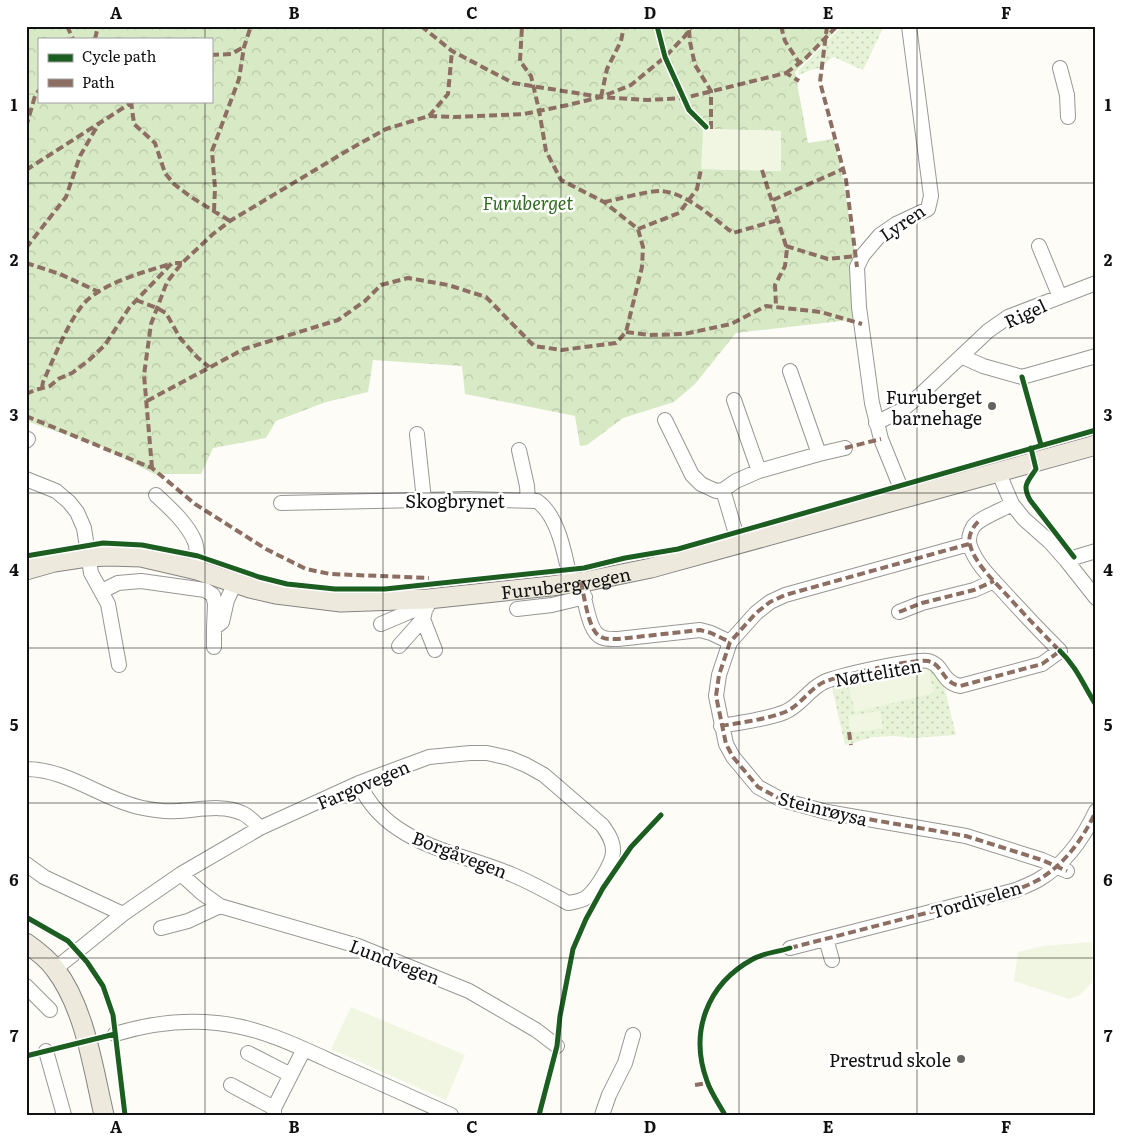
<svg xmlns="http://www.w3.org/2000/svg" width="1122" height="1141" font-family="Literata,serif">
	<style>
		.green { fill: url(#green-dots) }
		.forest { fill: url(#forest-crowns); fill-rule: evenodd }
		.pitch { fill: #f0f6e1 }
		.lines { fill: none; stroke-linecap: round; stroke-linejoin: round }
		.minor-casing { stroke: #979795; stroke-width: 16 }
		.major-casing { stroke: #858482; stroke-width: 21 }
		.minor { stroke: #fffffe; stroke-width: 14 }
		.major { stroke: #ede9dc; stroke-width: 19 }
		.quiet { stroke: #8d6e63; stroke-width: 4; stroke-dasharray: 8 4; stroke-linecap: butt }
		.cycleway-casing { stroke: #fff; stroke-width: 8 }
		.cycleway { stroke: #1b5e20; stroke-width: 5 }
		.grid { fill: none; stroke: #111; stroke-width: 1; stroke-opacity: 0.55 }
		.poi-dot { fill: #646362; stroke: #fff; stroke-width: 2 }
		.labels { text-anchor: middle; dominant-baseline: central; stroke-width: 5; stroke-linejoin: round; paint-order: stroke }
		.park-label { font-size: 18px; font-style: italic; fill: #2f6b1f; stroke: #fff }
		.street-label { font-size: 18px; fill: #111; stroke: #fff }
		.poi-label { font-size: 18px; fill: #111; stroke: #fff; text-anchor: end }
		.neatline { fill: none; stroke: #111; stroke-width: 2 }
		.grid-label { font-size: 16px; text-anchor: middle; font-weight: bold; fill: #111 }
	</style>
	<defs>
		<pattern id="green-dots" width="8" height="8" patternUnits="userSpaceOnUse" patternTransform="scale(1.25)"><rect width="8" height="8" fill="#e7f3d7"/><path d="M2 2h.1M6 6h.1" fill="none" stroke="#c5cfb8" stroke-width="1.8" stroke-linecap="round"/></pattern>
		<pattern id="forest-crowns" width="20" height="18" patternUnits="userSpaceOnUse" patternTransform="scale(1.25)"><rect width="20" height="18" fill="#d8eac5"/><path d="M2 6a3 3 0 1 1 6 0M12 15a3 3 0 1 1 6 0" fill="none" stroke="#b8c8a8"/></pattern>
	</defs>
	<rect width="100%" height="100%" fill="#fdfcf7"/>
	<path class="green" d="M842,26H884L863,70L833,57L820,68L811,70L799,75L798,71Z
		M913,666L930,668L944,686L956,735L914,738L895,736L873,737L845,745L831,683Z"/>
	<path class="forest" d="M26,26H840L795,72L808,143L834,139L843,179L857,266L859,319L736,333L695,384L674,402L623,418L587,445L580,446L575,416L465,394L462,366L373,360L368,392L326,402L276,421L266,438L213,448L201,474H154L102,447L26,421ZM39,39H211V101H39ZM704,129L781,131L780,171L702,169Z"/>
	<path class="pitch" d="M703,129L781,131V171L701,169Z
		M928,668L934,693L855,712L849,687Z
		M880,711L883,728L851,733L848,716Z
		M1092,942V982L1080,995L1069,999L1014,981L1018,952L1043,946Z
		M351,1007L465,1055L446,1100L331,1049Z"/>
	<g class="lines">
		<defs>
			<path id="minor" d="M1060,68L1067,95L1068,117
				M1039,246L1060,297
				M963,357L983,366L1022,377L1096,356
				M790,371L819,454
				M734,400L759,471
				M665,420L692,475L701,484L716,491L723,490L736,481L759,471L819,454L845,448
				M876,423L902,410L919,396L988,331L1008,317L1096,283
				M417,434L424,500
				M26,441L28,439
				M519,450L527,486L528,500
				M998,471L1012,504L1024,519L1050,542L1066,560L1096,598
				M26,479L56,491L69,502L77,512L84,528L91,573L108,604L119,665
				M723,490L739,544
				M156,495C169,507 188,524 195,542C198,550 197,560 197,570
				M903,498L900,486L881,439L872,403L859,307L857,267L863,255L880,235L896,224L928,209L931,196L909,26
				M281,503L468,499L537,501C559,516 566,559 571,584
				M969,544L785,595L770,602L756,613L730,642L719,675L716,696L726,744L733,757L758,787L782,800L827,812L966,836L1042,860L1067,871
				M1066,560L1096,551
				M581,582C584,595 588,627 598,635C604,640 611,639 618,639L700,630L711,633L730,642
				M102,591L118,583L141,581L205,590L213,595L215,604L214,628
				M517,609L552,605L585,597
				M899,612L922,603L974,590L994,581
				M423,619L435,650
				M381,624L416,609L427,607
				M399,646L423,619L428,599
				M214,647V628L222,622L227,600L235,583
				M721,726C742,722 765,720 785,712C801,705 809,689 824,682C837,676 916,658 928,661C944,665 941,682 960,686L1042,664L1060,651C1041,632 1022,612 1004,592C992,579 976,564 970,546C968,540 970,532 973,527C979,518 1002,510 1012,504
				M26,769C68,769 103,800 143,808C153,810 167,812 177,811C198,810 223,804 242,813C249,816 255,823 260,828
				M26,864L44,877L123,914
				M181,874L202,893L220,906L358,946L469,991L536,1030L557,1046
				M161,928L188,921L220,906
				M826,939L832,960
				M790,948L1016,890C1023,887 1031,884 1038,880C1064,865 1083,839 1096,811
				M55,969L123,914L181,874L260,828L359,783L429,757L470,753H487L509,758L526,765L544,775L602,825C607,832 613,840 613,850C614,862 596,890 587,897C582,901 574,902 568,903C550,893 532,883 513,875C459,852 386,845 359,783
				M26,986L50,1010
				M115,1034C148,1024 181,1019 217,1023C260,1027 300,1047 339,1065C376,1081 413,1098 451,1115
				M46,1051L64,1115
				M248,1053L291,1075
				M231,1085L274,1108
				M274,1115V1108L304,1049
				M602,1115L609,1095L625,1063L633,1035"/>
			<g id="major">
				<path id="s1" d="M26,570L54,562L87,557L109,556L141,557L197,570L250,588L276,594L341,602L428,599L551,586L588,581L651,568L1096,445"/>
				<path d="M26,943C36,950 48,959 55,969C85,1008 93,1068 104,1115"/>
			</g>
		</defs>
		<use href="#minor" class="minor-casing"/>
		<use href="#major" class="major-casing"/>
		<use href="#minor" class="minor"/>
		<use href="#major" class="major"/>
		<path class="quiet" d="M67,26L73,39
			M421,26L452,51L513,83L601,97L648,100L684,98L786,73L799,81
			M781,26L785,41L800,64
			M827,26L820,82L846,180L857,267
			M689,30L690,42L695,65L711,91V129
			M95,39L98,26
			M211,55L231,54L244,47
			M786,73L805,59L837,26
			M601,97L607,69L621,41L624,26
			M131,101L134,124L155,143L165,173L174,184L191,197L230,221
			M429,116L448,94L452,51
			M26,127L35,96L39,90
			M26,170L134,101
			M762,170L787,249L785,266L775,285L776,306
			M773,200L843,169
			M604,202C616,200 650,190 661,191C687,193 713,218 733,233L778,220
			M214,211L215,188L212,151L239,79L244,47L251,26
			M638,229L679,213L697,189L701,169
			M786,246L828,259L856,256
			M26,248L66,197L80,156L99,123
			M26,263L60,274L99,292
			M136,300L157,308L166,313L180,338L197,357L209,367
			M626,332L649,335L684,334L731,324L766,306L821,312L862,324
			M42,388L43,382C54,358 66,327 81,307C98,284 144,272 170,264
			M26,394L35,390L50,386L58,379L72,373L88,361L105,345L129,308L172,263H182
			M147,401L244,349L338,320L365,301L381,285L408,278L448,285L486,297L534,346L562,350L616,343L626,332L642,267L643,247L638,229L604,202L561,180L546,151L539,110L531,76L520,61L522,26
			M26,416L152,468L195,504L266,549L306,569L330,574L429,578
			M845,448L881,439
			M152,468L144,375L151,324L167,282L182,263L213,234L230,221L350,149L386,129L429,116L455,117L524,114L568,105L601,97L631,85L665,57L685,36L692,26
			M969,544L785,595L770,602L756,613L730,642L719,675L716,696L726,744L733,757L758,787L782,800L827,812L966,836L1042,860L1067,871
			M581,582C584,595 588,627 598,635C604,640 611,639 618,639L700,630L711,633L730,642
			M899,612L922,603L974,590L994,581
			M721,726C742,722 765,720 785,712C801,705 809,689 824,682C837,676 916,658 928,661C944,665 941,682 960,686L1042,664L1060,651C1041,632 1022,612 1004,592C992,579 975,563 970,545C967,535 974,525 981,519
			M849,732L851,745
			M790,948L1016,890C1023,887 1031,884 1038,880C1064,865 1083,839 1096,811
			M695,1085L707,1083"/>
		<defs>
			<path id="cycleway" d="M657,26L665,57L689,110L706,127
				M1022,377L1041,445
				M1031,448L1036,469C1027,483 1022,485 1030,500L1074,557
				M26,556L103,543L142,545L198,556L259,577L287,584L335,589H385L584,568L625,558L678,549L1096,430
				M1060,651C1076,666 1084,686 1096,705
				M26,917L68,941L87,962L103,986L113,1015L125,1115
				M26,1056L115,1034
				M539,1115L557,1046L560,1016L573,949L586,919L603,888L631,847L661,815
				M725,1115C719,1104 711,1093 707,1081C689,1032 707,984 753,959C763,953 778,952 790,948"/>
		</defs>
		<use href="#cycleway" class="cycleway-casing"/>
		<use href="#cycleway" class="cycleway"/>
	</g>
	<path class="grid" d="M205,26V39M383,26V1115M561,26V1115M739,26V1115M917,26V1115M205,101V1115M26,183H1096M26,338H1096M26,493H1096M26,648H1096M26,803H1096M26,958H1096"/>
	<g class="poi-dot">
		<circle cx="992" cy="406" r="5"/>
		<circle cx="961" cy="1059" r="5"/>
	</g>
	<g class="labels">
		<g class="park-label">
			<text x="528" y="202">Furuberget</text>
		</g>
		<g class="street-label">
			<text transform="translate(902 222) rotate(-34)">Lyren</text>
			<text transform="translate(1025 313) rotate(-25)">Rigel</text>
			<text x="455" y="500">Skogbrynet</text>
			<text stroke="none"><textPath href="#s1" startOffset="548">Furubergvegen</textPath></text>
			<text transform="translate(878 672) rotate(-10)">Nøtteliten</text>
			<text transform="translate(363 784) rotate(-23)">Fargovegen</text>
			<text transform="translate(823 808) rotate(14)">Steinrøysa</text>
			<text transform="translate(460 854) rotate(21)">Borgåvegen</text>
			<text transform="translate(976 899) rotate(-16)">Tordivelen</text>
			<text transform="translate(395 961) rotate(21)">Lundvegen</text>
		</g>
		<g class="poi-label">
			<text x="982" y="396">Furuberget<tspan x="982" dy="21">barnehage</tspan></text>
			<text x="951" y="1059">Prestrud skole</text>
		</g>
	</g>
	<rect width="1122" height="1141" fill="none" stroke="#ffffff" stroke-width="55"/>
	<rect x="38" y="38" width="175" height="65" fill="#ffffff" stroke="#a0a0a0"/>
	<rect x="48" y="54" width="25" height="8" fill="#1b5e20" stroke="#a0a0a0"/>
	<text x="82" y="62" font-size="15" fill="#111111">Cycle path</text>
	<rect x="48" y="79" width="25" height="8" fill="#8d6e63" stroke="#a0a0a0"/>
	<text x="82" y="88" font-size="15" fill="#111111">Path</text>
	<rect x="28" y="28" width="1066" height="1086" class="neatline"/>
	<g class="grid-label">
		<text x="116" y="19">A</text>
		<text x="294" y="19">B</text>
		<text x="472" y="19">C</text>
		<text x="650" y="19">D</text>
		<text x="828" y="19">E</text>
		<text x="1006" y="19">F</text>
		<text x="14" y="111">1</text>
		<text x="1108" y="111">1</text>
		<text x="14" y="266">2</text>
		<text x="1108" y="266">2</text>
		<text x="14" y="421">3</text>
		<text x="1108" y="421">3</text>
		<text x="14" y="576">4</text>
		<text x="1108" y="576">4</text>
		<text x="14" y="731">5</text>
		<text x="1108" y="731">5</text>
		<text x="14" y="886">6</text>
		<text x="1108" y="886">6</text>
		<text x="14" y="1042">7</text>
		<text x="1108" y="1042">7</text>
		<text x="116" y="1133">A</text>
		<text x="294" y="1133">B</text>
		<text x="472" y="1133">C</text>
		<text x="650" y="1133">D</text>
		<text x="828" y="1133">E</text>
		<text x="1006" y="1133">F</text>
	</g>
</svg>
